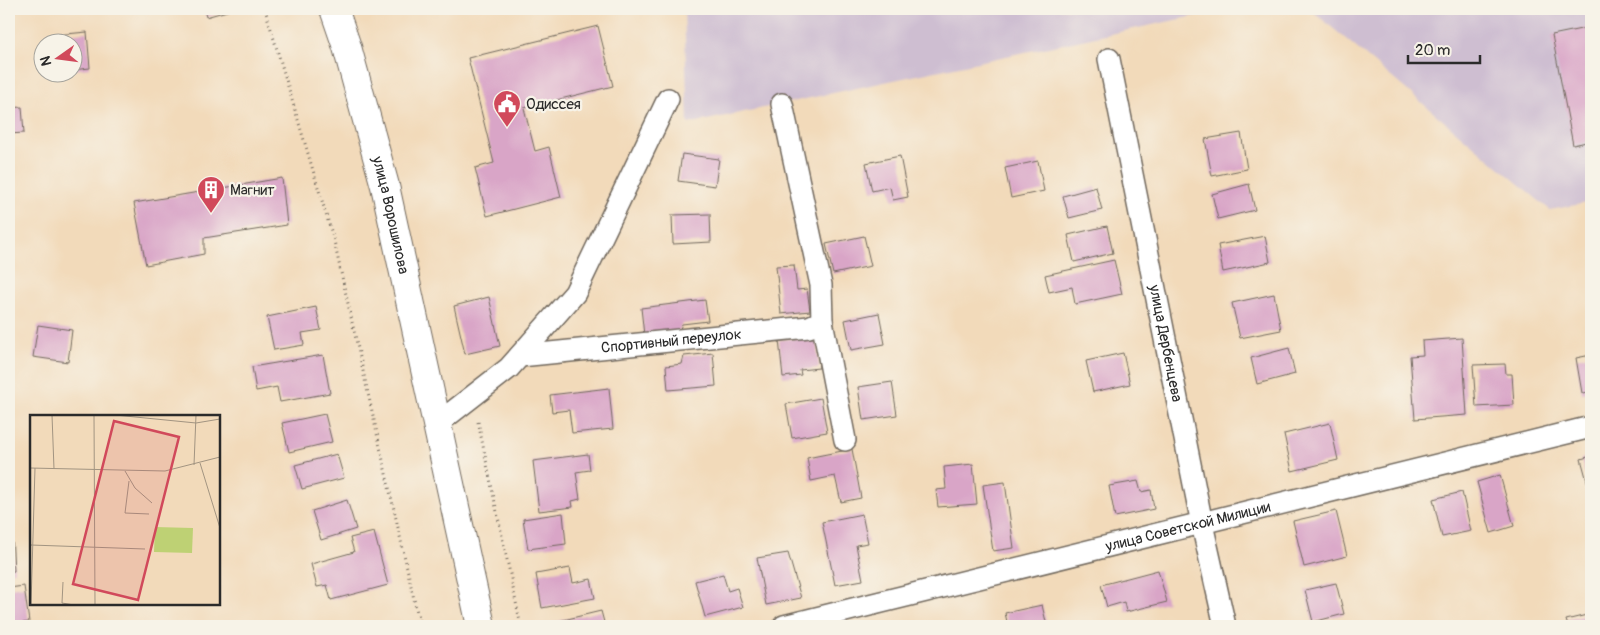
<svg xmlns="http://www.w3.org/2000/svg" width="1600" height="635" font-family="Pangolin,sans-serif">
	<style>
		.industrial { fill: #cebed1 }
		.building { fill: #d9a5c7 }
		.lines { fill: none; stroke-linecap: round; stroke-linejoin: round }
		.street-casing { stroke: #71685d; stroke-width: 24 }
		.secondary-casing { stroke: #71685d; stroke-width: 30 }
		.path { stroke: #71685d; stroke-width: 3; stroke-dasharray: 1 4; stroke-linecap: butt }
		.street { stroke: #fff; stroke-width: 21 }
		.secondary { stroke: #fff; stroke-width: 28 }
		.labels { text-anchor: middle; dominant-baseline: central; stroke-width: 4.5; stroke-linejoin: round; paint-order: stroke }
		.poi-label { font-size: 15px; fill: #2b2b2b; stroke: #f7f3e8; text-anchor: start }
		.street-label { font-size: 15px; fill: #2b2b2b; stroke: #f7f3e8 }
		.inset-road { fill: none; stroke: #a29481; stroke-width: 1 }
		.view { fill: #d1495b; fill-opacity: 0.15; stroke: #d1495b; stroke-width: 2.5 }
		.inset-edge { fill: none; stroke: #2b2b2b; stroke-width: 2.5 }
	</style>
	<rect width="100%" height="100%" fill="#f7f3e8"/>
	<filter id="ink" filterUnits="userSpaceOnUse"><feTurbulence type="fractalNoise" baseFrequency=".02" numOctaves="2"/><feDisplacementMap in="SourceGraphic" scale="10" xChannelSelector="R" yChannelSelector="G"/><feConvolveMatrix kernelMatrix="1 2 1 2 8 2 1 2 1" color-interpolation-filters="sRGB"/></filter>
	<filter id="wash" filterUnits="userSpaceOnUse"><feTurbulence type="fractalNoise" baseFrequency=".0096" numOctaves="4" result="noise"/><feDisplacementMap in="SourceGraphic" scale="20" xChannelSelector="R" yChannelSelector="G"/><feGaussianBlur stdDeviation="1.12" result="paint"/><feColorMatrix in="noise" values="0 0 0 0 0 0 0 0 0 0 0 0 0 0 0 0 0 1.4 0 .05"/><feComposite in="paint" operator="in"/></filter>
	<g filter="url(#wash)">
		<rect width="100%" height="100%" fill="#f2daba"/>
		<path class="industrial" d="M684,9H1227L688,124Z
			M1310,9H1591V202L1550,210Z"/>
		<g id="blocks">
			<path class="building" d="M204,9H234L206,17Z
				M598,26L613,86L524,108L535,151L549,147L561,197L487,216L475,168L494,163L468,58Z
				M1591,27V141L1573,145L1552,35Z
				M87,32L90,68L72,70V42H56L55,35Z
				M22,107L24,133L9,134V108Z
				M1241,133L1247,169L1212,176L1205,139Z
				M682,154L719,159L715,186L678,181Z
				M900,156L908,197L893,200L890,187L872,191L866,163Z
				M1038,161L1044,191L1011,198L1005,168Z
				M282,178L287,225L204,238V254L146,265L134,203Z
				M1249,184L1255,210L1218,219L1212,194Z
				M1096,187L1102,210L1069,218L1063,196Z
				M710,214L711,242L673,244L672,215Z
				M1107,226L1113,253L1074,262L1068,235Z
				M864,236L871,266L833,274L826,244Z
				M1265,236L1270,262L1223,272L1218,245Z
				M1114,260L1122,294L1075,304L1072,287L1049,292L1045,275Z
				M794,265L797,290L807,289L810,311L781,314L776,266Z
				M1274,294L1281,330L1240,338L1232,303Z
				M489,297L500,346L465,354L454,306Z
				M705,300L708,321L682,324L679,331L644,335L641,308Z
				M316,307L321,330L302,333L304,345L274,350L267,317Z
				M879,313L885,344L851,350L845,320Z
				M38,325L72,330L68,362L33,357Z
				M816,336L819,368L800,370L801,375L783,377L779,340Z
				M1462,338L1467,415L1415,419L1410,356L1423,355L1422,341Z
				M1289,348L1295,374L1257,384L1251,358Z
				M713,353L716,386L668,390L666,366L682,364L684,356Z
				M1123,353L1130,384L1093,392L1086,361Z
				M323,355L330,393L280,402L277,387L256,391L252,367Z
				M1591,355V392L1582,393L1576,358Z
				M1505,364L1506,374H1512L1514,405L1476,407L1473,365Z
				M892,382L897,415L863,420L858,387Z
				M609,388L613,429L572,433L569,410L552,412L550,395Z
				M821,398L827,432L792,438L786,404Z
				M325,414L332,442L289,452L282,423Z
				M1330,423L1338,460L1292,471L1284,434Z
				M852,449L861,498L841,502L835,476L811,481L807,458Z
				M337,454L344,478L302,489L295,465Z
				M588,454L590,470L576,472L580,499L572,501L573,507L539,511L533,461Z
				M1591,456V491L1590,492L1581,459Z
				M973,464L977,504L938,507L936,490L946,489L944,467Z
				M1500,475L1514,526L1491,533L1477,482Z
				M9,481L14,506L9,507Z
				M1138,481L1141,492L1151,490L1154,509L1115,517L1109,486Z
				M1005,482L1014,548L993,551L983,485Z
				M1462,492L1471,531L1442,537L1433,499Z
				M347,500L356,529L321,540L312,511Z
				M1336,511L1347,556L1304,567L1293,521Z
				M563,513L566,544L528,549L523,519Z
				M862,514L868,543L856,545L863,580L835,585L822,522Z
				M374,532L388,585L331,600L327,585L317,587L311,564L354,552L350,538Z
				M9,533H12L14,571L9,572Z
				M788,553L801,598L766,605L757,558Z
				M570,568L573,583L591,579L595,598L542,608L536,574Z
				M1158,570L1167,602L1126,612L1124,602L1107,607L1101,585Z
				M723,574L728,591L737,588L743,607L705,617L695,581Z
				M1336,583L1344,614L1313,622L1305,590Z
				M24,586L29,622L9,625V588Z
				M1042,605L1047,626H1008L1005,613Z
				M601,611L605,626H538Z
				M1591,614V626H1568L1566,620Z"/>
		</g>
	</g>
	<g filter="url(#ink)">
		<use href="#blocks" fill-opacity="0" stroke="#71685d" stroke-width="1"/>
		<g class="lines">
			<defs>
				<g id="street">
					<path id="s1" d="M1109,59L1202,524L1225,626"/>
					<path d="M822,321L845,440"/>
					<path id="s2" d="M520,356L809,327L822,321L821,285L782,104"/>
					<path d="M437,424L509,368L575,293L668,99"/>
					<path id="s3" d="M784,626L1591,427"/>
				</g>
				<g id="secondary">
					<path id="s4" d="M334,9L347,47L385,186L481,626"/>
				</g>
			</defs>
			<use href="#street" class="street-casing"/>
			<use href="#secondary" class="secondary-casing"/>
			<path class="path" d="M265,9L334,241L420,626
				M478,422L521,626"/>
			<use href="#street" class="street"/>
			<use href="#secondary" class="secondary"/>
		</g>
	</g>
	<defs>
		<symbol id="civic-pin" viewBox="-11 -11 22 30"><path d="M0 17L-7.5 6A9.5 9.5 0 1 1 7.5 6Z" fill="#d1495b" stroke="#f7f3e8"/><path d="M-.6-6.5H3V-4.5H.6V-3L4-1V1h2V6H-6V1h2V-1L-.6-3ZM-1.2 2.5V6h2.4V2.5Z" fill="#fff"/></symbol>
		<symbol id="building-pin" viewBox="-11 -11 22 30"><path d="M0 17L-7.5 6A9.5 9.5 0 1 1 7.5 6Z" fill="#d1495b" stroke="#f7f3e8"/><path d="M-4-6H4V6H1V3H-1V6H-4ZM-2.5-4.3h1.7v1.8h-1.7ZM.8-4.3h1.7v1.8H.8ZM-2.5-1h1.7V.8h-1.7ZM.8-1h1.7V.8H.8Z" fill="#fff"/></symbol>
	</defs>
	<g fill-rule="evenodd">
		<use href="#civic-pin" x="491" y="88" width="32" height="43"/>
		<use href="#building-pin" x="195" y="174" width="32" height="43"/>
	</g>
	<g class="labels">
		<g class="poi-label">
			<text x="526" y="104">Одиссея</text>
			<text x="230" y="190">Магнит</text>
		</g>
		<g class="street-label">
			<text stroke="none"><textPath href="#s4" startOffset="214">улица Ворошилова</textPath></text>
			<text stroke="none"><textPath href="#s2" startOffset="152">Спортивный переулок</textPath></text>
			<text stroke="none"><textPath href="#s1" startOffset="290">улица Дербенцева</textPath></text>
			<text stroke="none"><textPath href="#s3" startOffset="416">улица Советской Милиции</textPath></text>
		</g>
	</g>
	<g transform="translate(30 415)">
		<rect width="190" height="190" fill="#f2daba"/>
		<path d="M125,112L163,113L162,138L124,137Z" fill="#bed174"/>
		<path class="inset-road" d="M22,0L24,54M64,0L65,190M85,0L166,8L190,4M170,48L190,113M164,50L166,0M0,53L135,56L190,42M95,56L105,73L122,88M99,66L95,98L119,99M1,130L115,134M33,167L32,188L44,190M1,190L5,53"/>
		<path class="view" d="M84,6L149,22L108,185L43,169Z"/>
		<rect width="190" height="190" class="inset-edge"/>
	</g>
	<rect width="1600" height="635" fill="none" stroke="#f7f3e8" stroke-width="30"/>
	<g transform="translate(58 58) rotate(256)"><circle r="24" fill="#f7f3e8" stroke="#a5a39c"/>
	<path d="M0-4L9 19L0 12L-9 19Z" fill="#d1495b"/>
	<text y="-8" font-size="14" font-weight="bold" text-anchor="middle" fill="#2b2b2b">N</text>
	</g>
	<path d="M1408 55v8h72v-8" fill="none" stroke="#2b2b2b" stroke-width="2.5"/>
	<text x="1415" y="55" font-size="15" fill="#2b2b2b" stroke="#f7f3e8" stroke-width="4" paint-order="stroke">20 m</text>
</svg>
